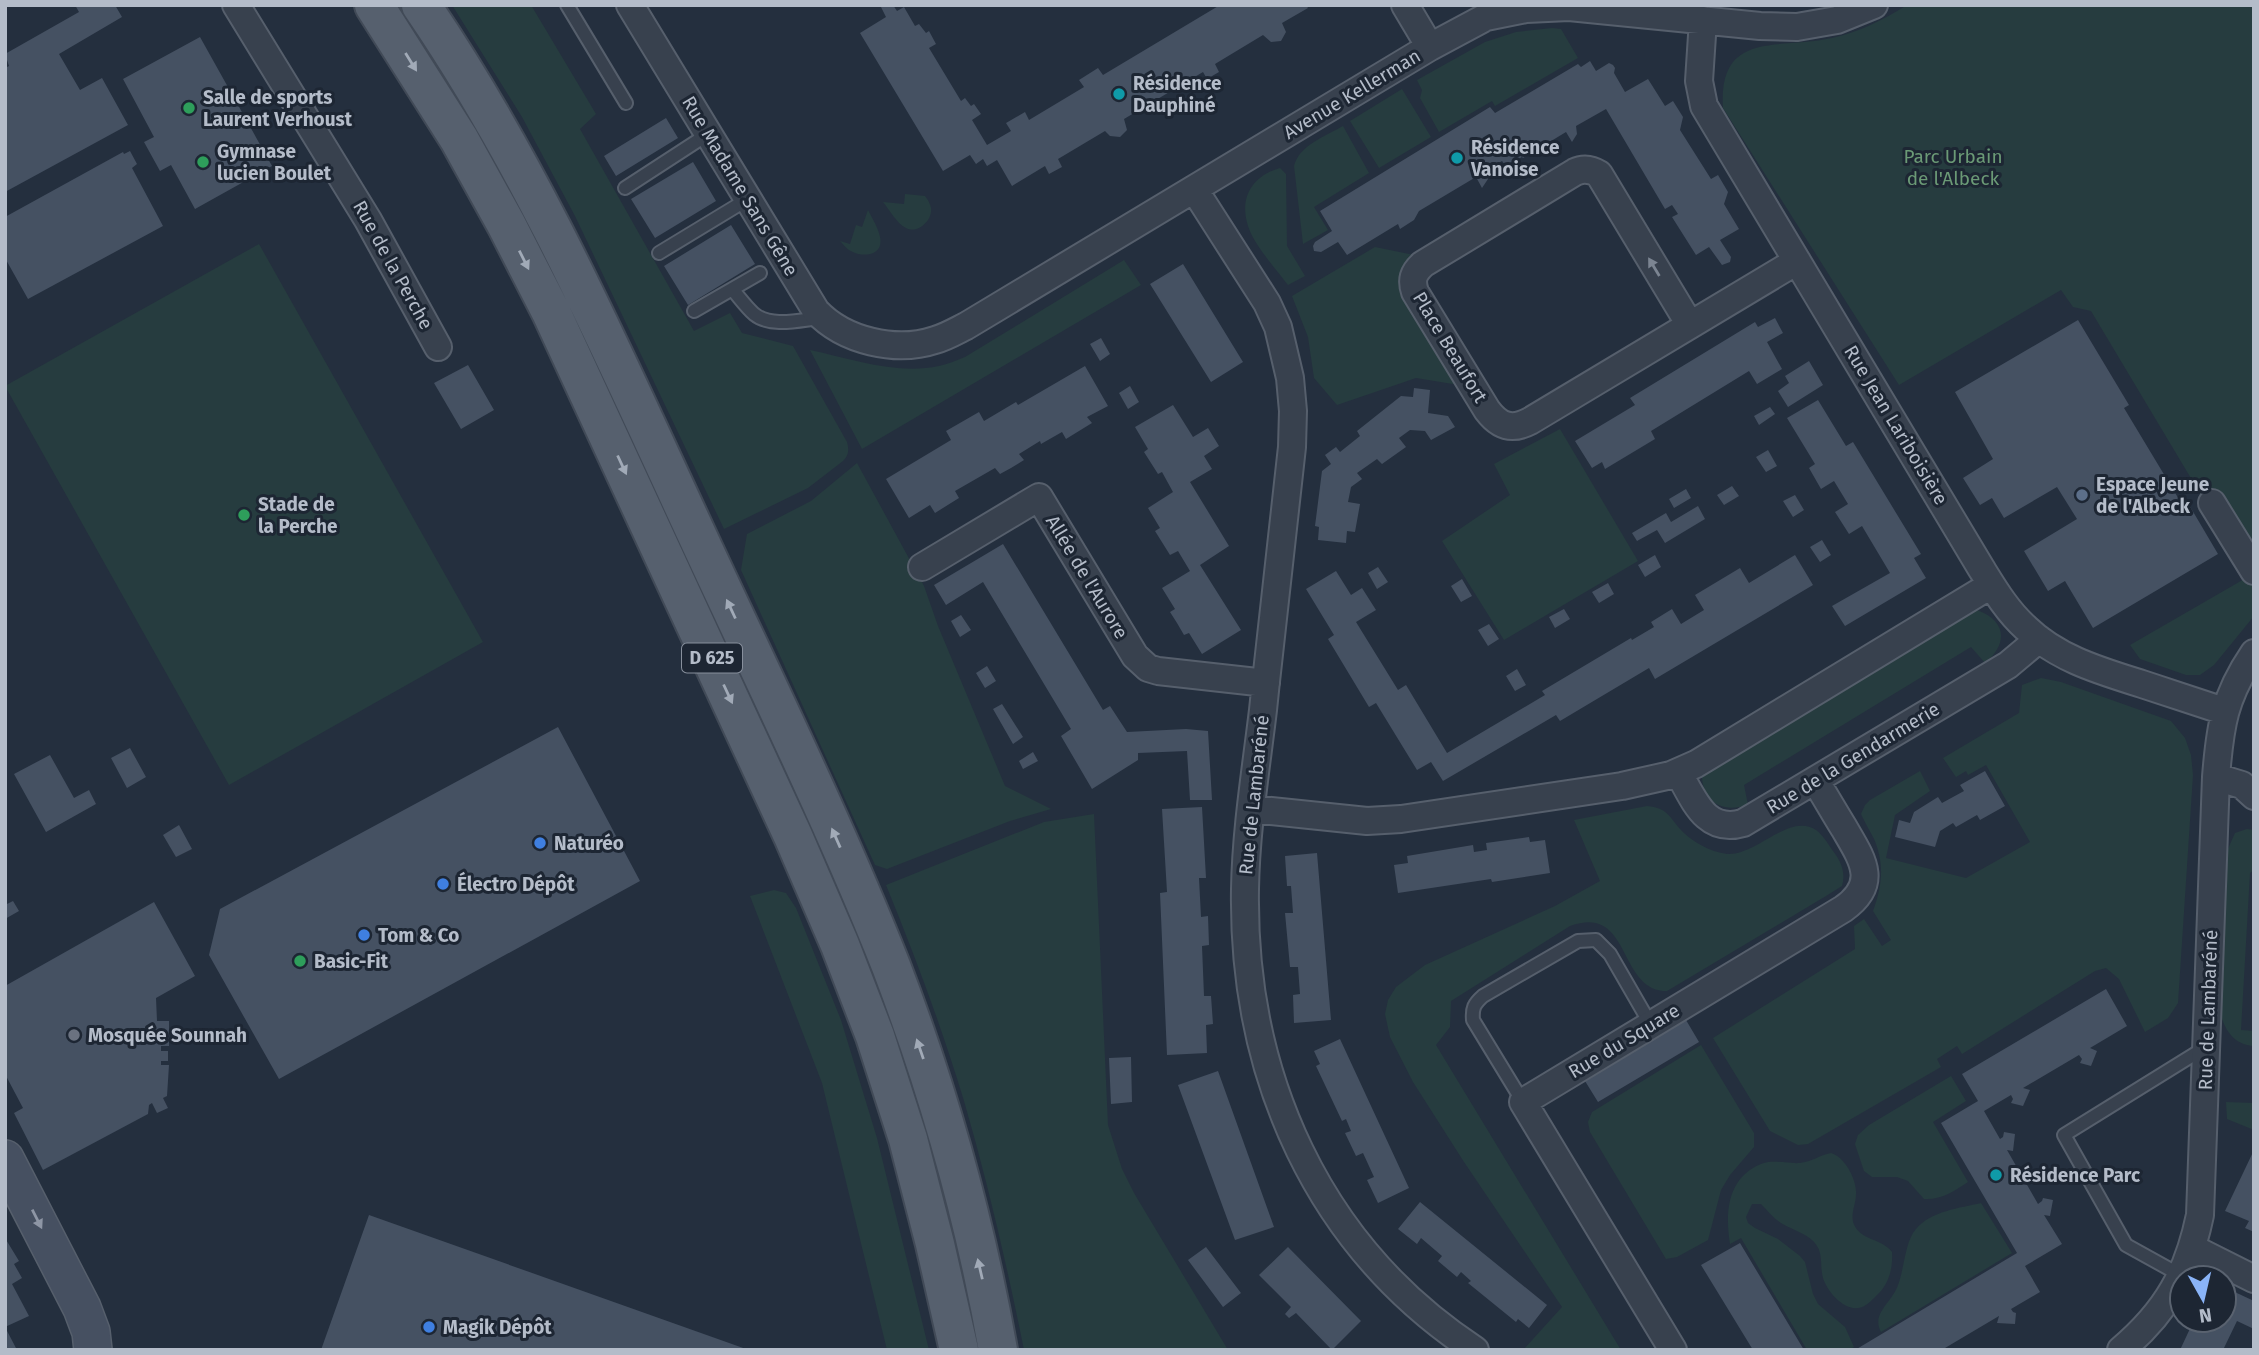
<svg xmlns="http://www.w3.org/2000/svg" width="2259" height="1355" font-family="'Fira Sans',sans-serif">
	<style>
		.green { fill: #263c3f }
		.building { fill: #455162 }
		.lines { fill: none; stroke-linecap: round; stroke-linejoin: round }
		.lane-casing { stroke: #565f6c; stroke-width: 16 }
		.street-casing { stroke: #565f6c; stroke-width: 30 }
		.secondary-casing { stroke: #565f6c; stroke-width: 40 }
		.primary-casing { stroke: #414a57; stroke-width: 42 }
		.lane { stroke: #38414e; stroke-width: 12 }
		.street { stroke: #38414e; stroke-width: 26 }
		.secondary { stroke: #465061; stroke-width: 37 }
		.primary { stroke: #56606e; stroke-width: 38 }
		.oneway { fill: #a1aab7 }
		.oneway2 { fill: #7c8592 }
		.oneway3 { fill: #8e96a5 }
		.culture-dot { fill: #0f9aa8; stroke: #1d2633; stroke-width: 2.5 }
		.leisure-dot { fill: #2e9e5b; stroke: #1d2633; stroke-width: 2.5 }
		.service-dot { fill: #5c6f8a; stroke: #1d2633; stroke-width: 2.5 }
		.shop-dot { fill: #3f7fe0; stroke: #1d2633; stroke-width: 2.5 }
		.worship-dot { fill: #6b7280; stroke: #1d2633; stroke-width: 2.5 }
		.labels { text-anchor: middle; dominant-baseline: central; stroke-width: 6; stroke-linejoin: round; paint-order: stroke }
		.shield { fill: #1d2633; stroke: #878f9c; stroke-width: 2 }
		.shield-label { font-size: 18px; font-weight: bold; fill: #b4bcc9 }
		.poi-label { font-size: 19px; font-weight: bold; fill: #b4bcc9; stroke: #1d2633; text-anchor: start }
		.street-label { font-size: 19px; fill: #b4bcc9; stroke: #1d2633 }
		.park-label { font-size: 19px; fill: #6b9a76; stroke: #1d2633 }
	</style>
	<rect width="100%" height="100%" fill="#242f3e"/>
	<path class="green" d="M452,5H531L596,114L580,129L694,331L730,313L742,333L793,346L847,442C849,450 849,455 843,461L808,488L724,529L575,216L522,117Z
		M1907,5H2254V616L2214,665L2200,675H2186L2140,659L2130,645L2246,578L2244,567L2091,311L2073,307L2061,290L1899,385L1723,108C1718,29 1780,50 1832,38C1859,32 1883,20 1907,5Z
		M1552,28L1561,29L1578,58L1495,106L1492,101L1439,132L1420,98L1422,90L1417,80L1485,42L1516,32Z
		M1402,89L1431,137L1379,168L1350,121Z
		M1343,126L1369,173L1314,207L1328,230L1303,244L1294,166C1299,145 1326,136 1343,126Z
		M1280,168L1286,174L1287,246L1305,276L1288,285C1276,269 1254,245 1248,226C1239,198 1252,176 1280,168Z
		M905,194L925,196C928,200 932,206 931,212C930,222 917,234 906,228C897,224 889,209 883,202L904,204Z
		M868,210C872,218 878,227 880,237C884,254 865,258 853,252C847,250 844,245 840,241L850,244L856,225L862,227Z
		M259,244L483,642L229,785L5,386Z
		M1375,247L1414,255L1459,385L1416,378L1337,405L1314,378L1308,337L1292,296Z
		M1124,260L1141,285L862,449L810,350C852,359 897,375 939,366C948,364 957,360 965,357Z
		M1560,429L1638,561L1504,640L1442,541L1510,495L1494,464Z
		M857,463L924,586L938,626L1005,786L1051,809L1010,821L887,869L875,865L741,570L747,534L811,501Z
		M1977,610C2007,621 2008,644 1985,663L1971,647L1744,785L1748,805C1719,814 1700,800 1702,769L1969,612Z
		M2041,678L2061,682L2171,721L2185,738L2191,755L2193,775L2178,1003L2168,1018L2145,1032L2119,979L2106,968L2095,971L1962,1054L1957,1046L1937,1059L1941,1067L1808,1144L1798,1145L1770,1131L1713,1038L1855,949L1854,926L1864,919L1882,946L1891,940L1873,911C1882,886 1885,865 1874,839C1870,831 1865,823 1861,814L1865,805L1870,800L1920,771L1930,791L1895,815L1886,858L1966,878L2030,842L1986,765L1968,775L1966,771L1956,777L1943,758L2019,713L2022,685Z
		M1647,806C1667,808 1668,815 1680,829C1691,841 1710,852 1727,854C1757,856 1789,812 1816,830C1823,835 1828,844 1833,851C1841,861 1846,873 1842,886L1826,896L1667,991C1617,991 1632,903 1570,926L1451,1001L1450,1027L1436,1045L1621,1350H1523L1562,1307L1464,1162L1413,1082L1390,1037L1385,1014L1388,1000L1396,987L1425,965L1555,906L1600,881L1574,820Z
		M1094,814L1108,1125L1122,1169L1134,1193L1228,1350H1024C1007,1266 988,1183 964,1101C942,1028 915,956 886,885L1044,822Z
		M2247,829L2254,830V870L2250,873L2241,1030L2254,1031V1046C2235,1045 2225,1031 2221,1015L2227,851L2235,833Z
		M774,890L786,893L796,908L841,1020L877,1138L929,1350H887L822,1083L750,896Z
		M1701,1045L1754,1133V1147L1730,1175L1721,1190L1708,1240L1677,1257L1666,1259L1590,1132L1588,1122L1592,1112Z
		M1951,1076L1966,1101L1933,1122L1968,1182C1954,1191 1942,1200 1924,1199L1908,1181L1897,1177H1872L1864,1171L1855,1144L1858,1135L1869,1125Z
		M2226,1102L2254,1103V1130L2227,1119Z
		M1831,1153C1845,1157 1857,1180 1856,1194C1856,1204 1851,1211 1853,1222C1859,1241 1882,1238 1892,1252C1893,1268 1889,1285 1876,1296C1871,1301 1866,1307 1858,1308C1843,1310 1827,1291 1823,1278C1820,1268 1823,1255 1817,1246C1810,1234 1792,1230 1781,1223C1773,1218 1767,1210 1761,1204H1752L1746,1217L1748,1223L1755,1228L1778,1239L1800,1256L1805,1262L1813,1294L1818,1304L1845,1327L1854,1347L1850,1350H1807L1741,1238L1730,1244C1725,1213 1727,1178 1761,1164C1772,1159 1788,1164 1800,1163C1811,1162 1820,1155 1831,1153Z
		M1981,1203L2012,1253L1881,1332C1871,1313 1892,1303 1898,1285C1904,1270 1905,1241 1916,1229C1931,1211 1960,1208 1981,1203Z"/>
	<path class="building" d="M75,5H115L122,17L59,54L80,90L102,78L128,125L5,192V68L9,66L5,54L79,12Z
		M884,5H893L897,11L904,7L915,26L919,24L926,33L929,31L936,44L929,48L961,101L965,98L971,106L974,104L981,114L972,120L987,145L1011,131L1006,123L1025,112L1029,120L1084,87L1079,80L1098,68L1103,75L1220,5H1306L1308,8L1282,23L1286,32L1281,41L1271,42L1263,35L1215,64L1219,72L1207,79L1203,72L1124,119L1127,130L1120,137L1110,136L1105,131L1058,159L1062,167L1049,174L1045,166L1012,186L997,160L987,166L983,159L976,164L970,155L943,171L860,33L886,17L881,7Z
		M200,37L272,166L195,209L171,165L160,171L144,142L154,137L123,79Z
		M1590,61L1596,71L1609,63L1613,65L1615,68L1614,73L1625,92L1648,79L1665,106L1673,101L1683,117L1680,130L1711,179L1718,175L1728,192L1724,204L1739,229L1720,240L1731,257L1730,262L1722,265L1709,247L1696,255L1672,217L1678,214L1672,205L1665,209L1606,109L1576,126L1577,134L1572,142L1566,132L1523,158L1522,157L1510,163L1514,170L1512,177L1506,176L1501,169L1506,166L1502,161L1486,170L1488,179L1482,188L1476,177L1419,211L1414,220L1400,229L1398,224L1347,255L1338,242L1321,252L1314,251L1313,246L1315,242L1332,231L1320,211L1490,107L1495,113L1578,64L1581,67Z
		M666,118L678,138L616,176L604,156Z
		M130,151L137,164L132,168L163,226L28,299L5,258V217L123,152L124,154Z
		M693,162L716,201L655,238L631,199Z
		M731,225L755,264L688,305L664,266Z
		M1183,264L1243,362L1211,382L1150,284Z
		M1775,318L1783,333L1767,342L1782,369L1757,384L1749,371L1651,431L1655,439L1605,469L1602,462L1592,468L1575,441L1635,405L1630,398L1755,322L1758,327Z
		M2078,320L2129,405L2124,408L2180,501L2185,498L2218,554L2093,628L2065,581L2048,591L2024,551L2077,519L2057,487L2004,518L1992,498L1980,505L1963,478L1993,459L1955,392Z
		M1101,338L1110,354L1100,361L1090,344Z
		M1809,361L1823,385L1788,407L1778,391L1789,383L1785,376Z
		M468,365L494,410L461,429L434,383Z
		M1085,366L1108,406L1087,417L1092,423L1066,439L1062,432L1041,444L1040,441L1019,454L1024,460L1011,468L1000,474L995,468L955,491L959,498L935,513L930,505L909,518L886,479L951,440L946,431L979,412L984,421L1016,402L1018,405Z
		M1130,386L1139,402L1128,409L1119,393Z
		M1414,388L1430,390L1428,413L1448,416L1455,427L1431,440L1425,431L1410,430L1399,438L1406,447L1382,464L1377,459L1357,473L1362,479L1351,487L1348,502L1360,504L1355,532L1347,531L1346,543L1318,540L1319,527L1315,526L1322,471L1331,464L1325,455L1336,447L1340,452L1360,436L1357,431L1401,396L1413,397Z
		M1818,400L1846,446L1853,442L1921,554L1914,558L1926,578L1845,626L1832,606L1890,573L1862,526L1849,534L1835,512L1848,504L1834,481L1821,489L1809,468L1815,464L1787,418Z
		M1173,405L1193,437L1208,428L1219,446L1204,456L1212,469L1190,482L1229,546L1200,565L1241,630L1202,654L1189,633L1184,635L1177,623L1170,612L1175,609L1162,588L1190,571L1178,551L1170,555L1155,531L1160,528L1148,508L1173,492L1162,472L1158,474L1144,452L1148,449L1135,427Z
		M1770,407L1775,414L1759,425L1754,416Z
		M1768,450L1777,466L1766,472L1756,457Z
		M1732,486L1739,496L1724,505L1717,495Z
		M1686,489L1691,498L1674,508L1669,499Z
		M1795,495L1804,510L1793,517L1783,501Z
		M1698,506L1705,519L1665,543L1657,530L1637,541L1632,533L1666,513L1671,522Z
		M1822,540L1831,555L1820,562L1810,547Z
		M1003,544L1103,710L1110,706L1127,732L1186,729L1208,731L1212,800H1190L1187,751L1138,753V760L1092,789L1061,736L1071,729L983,582L946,605L934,585Z
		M1655,555L1661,567L1645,577L1638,565Z
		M1795,555L1813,585L1655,679L1649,668L1560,721L1556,715L1443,781L1431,762L1417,770L1376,703L1369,707L1328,639L1334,635L1306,589L1336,571L1351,595L1362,588L1376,610L1356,622L1398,690L1406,685L1447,753L1545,695L1542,691L1631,638L1632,640L1654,627L1651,622L1672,609L1681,624L1704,610L1695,595L1740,568L1749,583Z
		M1378,567L1388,582L1377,589L1368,573Z
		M1462,579L1472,596L1461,602L1451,586Z
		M1608,583L1614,594L1599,603L1592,592Z
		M1564,609L1570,619L1555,628L1549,617Z
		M961,615L971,630L960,637L951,621Z
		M1489,624L1499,639L1488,646L1478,630Z
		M987,666L996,681L985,688L976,673Z
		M1517,669L1526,685L1515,691L1506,676Z
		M1002,704L1023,737L1013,744L993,709Z
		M558,727L640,881L279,1079L209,955L220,909Z
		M130,748L146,777L127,788L111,758Z
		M1033,752L1038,761L1023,769L1019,761Z
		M50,755L74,798L89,790L96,804L46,832L14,774Z
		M1985,771L2005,806L1980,820L1977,815L1956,827L1953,823L1940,831L1935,847L1895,837L1899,820L1910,823L1914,812L1938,797L1942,803L1964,791L1960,785Z
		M1202,807L1206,878H1199L1201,917L1208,916L1209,945L1202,946L1204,996H1211L1213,1024L1206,1025L1207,1053L1167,1055L1160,893L1167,892L1162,809Z
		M179,825L192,849L176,857L163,835Z
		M1529,837L1530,842L1545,840L1550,873L1492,882L1491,879L1398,893L1394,865L1408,863L1407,856L1473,845L1474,852L1487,850L1486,843Z
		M1317,853L1331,1020L1294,1023L1293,995L1300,994L1298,967H1290L1285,913H1293L1291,886H1287L1285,856Z
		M13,901L19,911L5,919V905Z
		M154,902L195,976L156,998L157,1021H169V1046H161V1051H168V1061H161V1065H169L167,1096L163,1098L168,1108L157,1113L152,1103L149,1105L148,1114L43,1170L14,1113L23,1108L5,1074V986Z
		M2106,989L2127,1026L2090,1048L2097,1051L2091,1066L2080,1063L2082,1059L2079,1055L2023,1088L2030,1090L2023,1106L2011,1103L2013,1099L2011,1095L1984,1111L2000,1139L2003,1137L2004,1132L2015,1134L2013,1151L2007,1150L2038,1204L2042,1201L2043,1198L2053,1200L2050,1216L2044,1215L2062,1244L2025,1266L2040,1292L2011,1309L2013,1312L2016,1313L2015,1324L1997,1323L1999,1316L1945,1348L1949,1350H1855L2017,1253L1941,1123L1978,1101L1962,1074Z
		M1686,1020L1699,1042L1598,1102L1585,1081Z
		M1340,1039L1409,1188L1378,1203L1367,1180L1374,1177L1363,1153L1356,1156L1345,1133L1351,1131L1346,1119L1342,1121L1316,1066L1320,1064L1314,1051Z
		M1131,1057L1132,1102L1111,1104L1109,1058Z
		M1218,1071L1274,1227L1235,1240L1178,1085Z
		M2254,1150V1232L2245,1228L2249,1221L2225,1211Z
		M1420,1202L1547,1305L1529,1328L1518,1319L1516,1322L1468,1283L1471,1281L1461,1272L1457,1277L1438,1261L1442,1256L1421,1238L1417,1244L1398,1229Z
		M369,1215L746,1349V1350H321Z
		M5,1238L19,1261L14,1264L22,1278L12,1284L29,1316L5,1327L17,1350H5Z
		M1740,1243L1804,1350H1753L1701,1265Z
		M1206,1247L1241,1293L1223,1307L1188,1260Z
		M1288,1247L1361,1321L1332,1350L1296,1313L1289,1318L1285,1314L1291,1307L1259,1275Z
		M2224,1287L2254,1301V1329L2237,1321L2223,1350H2180L2194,1320H2224Z"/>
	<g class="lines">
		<defs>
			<path id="lane" d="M567,5L626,103
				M625,188L708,134
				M659,253L748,199
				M732,289C739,297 746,307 754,314C771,328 800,320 820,318
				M694,311L760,273
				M1523,1102L1473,1020C1472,1008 1474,1004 1483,996L1578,941L1596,940L1610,954L1651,1025
				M2182,1276L2126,1245L2064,1135L2206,1047"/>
			<path id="street" d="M236,5L368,220L438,347
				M630,5L816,311C844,341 896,353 935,340C946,337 956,331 966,326L1430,47L1486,17L1526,9L1569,7L1760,26L1797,27L1837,20L1874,5
				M1405,5L1430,47
				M1703,20L1699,81L1704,106L1981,568C1994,589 2007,611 2026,628C2058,659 2101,671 2142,684C2169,693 2197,702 2224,711
				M1194,189L1267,303L1278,327L1290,378L1293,411L1292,447C1282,534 1272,622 1263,710C1256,769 1246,829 1245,889C1242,1075 1317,1246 1475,1350
				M1690,325L1599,174C1591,169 1583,168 1575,172L1423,264C1413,273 1411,280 1415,292L1487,410C1499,426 1511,431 1530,421L1797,261
				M2212,503L2254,571
				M922,567L1039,497L1135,656L1148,668L1158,671L1266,683
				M1678,772C1694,799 1705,834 1743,823L2008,665L2039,639
				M2216,777L2242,785L2254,796
				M1252,809L1367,821L1401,819L1622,786L1671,775L1696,764L1991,585
				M2192,1248L2254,1279
				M1673,1350L1523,1102L1843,909C1880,883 1862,859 1844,828C1834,812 1825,796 1815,780
				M2121,1350C2167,1311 2188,1273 2200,1215L2216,777C2220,726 2224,697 2254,653"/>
			<path id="secondary" d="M5,1159L82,1308L91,1332L93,1350"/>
			<path id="primary" d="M374,5L459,139L506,224L551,312L793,836L840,945L875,1036L908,1139L935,1244L959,1350
				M421,5C534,170 613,354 697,535C763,678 833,820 891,966C938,1089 975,1220 998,1350"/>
		</defs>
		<use href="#lane" class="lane-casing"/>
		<use href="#street" class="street-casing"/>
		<use href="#secondary" class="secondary-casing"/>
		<use href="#primary" class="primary-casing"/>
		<use href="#lane" class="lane"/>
		<use href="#street" class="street"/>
		<use href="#secondary" class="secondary"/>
		<use href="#primary" class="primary"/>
	</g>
	<defs><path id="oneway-solid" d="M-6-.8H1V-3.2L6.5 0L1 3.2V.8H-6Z" transform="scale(1.75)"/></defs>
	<g class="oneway">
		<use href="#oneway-solid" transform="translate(411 62) rotate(58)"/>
		<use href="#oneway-solid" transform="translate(524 260) rotate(63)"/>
		<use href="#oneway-solid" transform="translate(622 465) rotate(65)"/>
		<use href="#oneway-solid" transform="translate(731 609) rotate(-115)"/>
		<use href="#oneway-solid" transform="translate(728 694) rotate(65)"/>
		<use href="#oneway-solid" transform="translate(836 838) rotate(-114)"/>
		<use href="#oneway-solid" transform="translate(920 1049) rotate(-109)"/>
		<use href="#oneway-solid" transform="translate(980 1269) rotate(-103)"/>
	</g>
	<use class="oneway2" href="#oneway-solid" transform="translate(1654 267) rotate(-121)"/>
	<use class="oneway3" href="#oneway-solid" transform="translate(37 1219) rotate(63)"/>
	<g class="culture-dot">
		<circle cx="1119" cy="94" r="7"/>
		<circle cx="1457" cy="158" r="7"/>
		<circle cx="1996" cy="1175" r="7"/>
	</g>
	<g class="leisure-dot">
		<circle cx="189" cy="108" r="7"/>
		<circle cx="203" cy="162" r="7"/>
		<circle cx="244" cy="515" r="7"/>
		<circle cx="300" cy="961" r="7"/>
	</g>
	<circle class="service-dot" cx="2082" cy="495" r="7"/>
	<g class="shop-dot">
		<circle cx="540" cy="843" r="7"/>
		<circle cx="443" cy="884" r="7"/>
		<circle cx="364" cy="935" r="7"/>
		<circle cx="429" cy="1327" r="7"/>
	</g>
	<circle class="worship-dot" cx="74" cy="1035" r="7"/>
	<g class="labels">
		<rect class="shield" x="682" y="643.5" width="60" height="29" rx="5"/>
		<g class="shield-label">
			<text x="712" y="658">D 625</text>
		</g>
		<g class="poi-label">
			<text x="1133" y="83">Résidence<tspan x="1133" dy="22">Dauphiné</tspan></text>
			<text x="203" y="97">Salle de sports<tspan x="203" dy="22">Laurent Verhoust</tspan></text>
			<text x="1471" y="147">Résidence<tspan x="1471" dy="22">Vanoise</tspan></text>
			<text x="217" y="151">Gymnase<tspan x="217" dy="22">lucien Boulet</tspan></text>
			<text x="2096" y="484">Espace Jeune<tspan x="2096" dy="22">de l'Albeck</tspan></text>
			<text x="258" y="504">Stade de<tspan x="258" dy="22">la Perche</tspan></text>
			<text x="554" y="843">Naturéo</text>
			<text x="457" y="884">Électro Dépôt</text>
			<text x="378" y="935">Tom &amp; Co</text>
			<text x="314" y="961">Basic-Fit</text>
			<text x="88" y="1035">Mosquée Sounnah</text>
			<text x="2010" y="1175">Résidence Parc</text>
			<text x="443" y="1327">Magik Dépôt</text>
		</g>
		<g class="street-label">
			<text transform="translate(1352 94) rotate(-31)">Avenue Kellerman</text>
			<text transform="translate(740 186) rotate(59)">Rue Madame Sans Gêne</text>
			<text transform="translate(393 265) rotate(61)">Rue de la Perche</text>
			<text transform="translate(1450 347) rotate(59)">Place Beaufort</text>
			<text transform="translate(1896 425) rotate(59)">Rue Jean Lariboisière</text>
			<text transform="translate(1087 577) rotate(59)">Allée de l'Aurore</text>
			<text transform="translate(1853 758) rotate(-31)">Rue de la Gendarmerie</text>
			<text transform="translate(1254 795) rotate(-84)">Rue de Lambaréné</text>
			<text transform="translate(2208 1010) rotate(-88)">Rue de Lambaréné</text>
			<text transform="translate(1624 1041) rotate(-31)">Rue du Square</text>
		</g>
		<g class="park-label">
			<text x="1953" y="156">Parc Urbain<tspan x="1953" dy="22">de l'Albeck</tspan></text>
		</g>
	</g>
	<rect width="2259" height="1355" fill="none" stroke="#b4bcc9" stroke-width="14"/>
	<g transform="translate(2203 1299) rotate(172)"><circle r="33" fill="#1d2633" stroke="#59626f" stroke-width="2"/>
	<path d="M0-5L12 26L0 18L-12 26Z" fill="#8ab4f8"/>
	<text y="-10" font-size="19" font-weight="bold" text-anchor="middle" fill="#b4bcc9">N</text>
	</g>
</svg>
